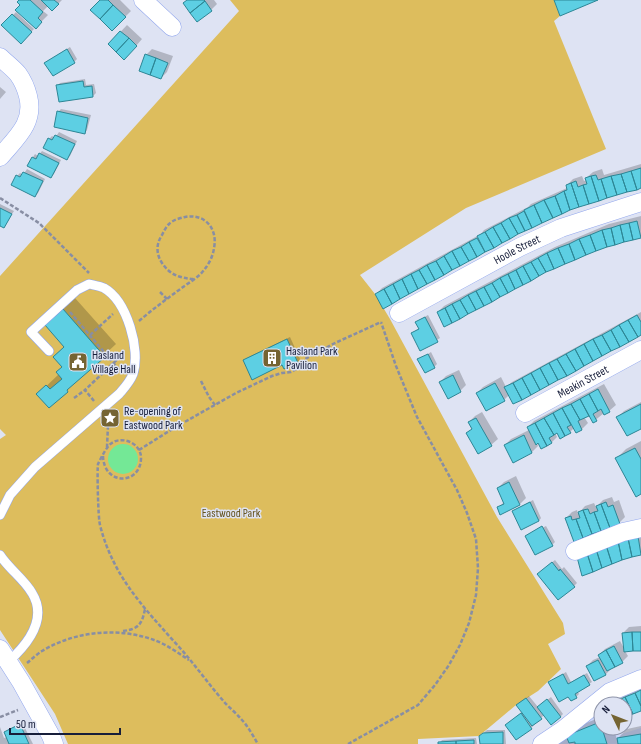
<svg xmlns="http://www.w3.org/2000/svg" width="641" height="744" font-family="'Sofia Sans Condensed',sans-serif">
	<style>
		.built { fill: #cdd8f9 }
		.green { fill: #ddbd5d }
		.water { fill: #74e896 }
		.shadow { fill: #0003 }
		.building { fill: #5dcfe3; stroke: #2d8695 }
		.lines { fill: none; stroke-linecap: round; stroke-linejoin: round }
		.lane-casing { stroke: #92a7ee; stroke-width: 10 }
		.street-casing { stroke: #92a7ee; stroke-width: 19 }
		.path { stroke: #888ea3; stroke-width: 2.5; stroke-dasharray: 4 2; stroke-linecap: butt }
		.lane { stroke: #fff; stroke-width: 9 }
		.street { stroke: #fff; stroke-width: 18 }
		.labels { text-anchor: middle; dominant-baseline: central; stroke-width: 3; stroke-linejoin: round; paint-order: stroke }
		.street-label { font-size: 12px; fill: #171e3a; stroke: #dee3f3 }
		.poi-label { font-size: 12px; fill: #171e3a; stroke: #dee3f3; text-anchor: start }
		.park-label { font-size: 12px; fill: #64521c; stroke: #dee3f3 }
	</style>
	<rect width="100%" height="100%" fill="#dee3f3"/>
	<path class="built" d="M601,709V728H615L618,735L641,728V744H549Z"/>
	<path class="green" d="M230,0H554L560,16L554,21L606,149L466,208L360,275L375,294L390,319L497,517L563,623L565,634L548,644L561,669L538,691L516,705L479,736L418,739V744H68L55,714L0,630V439L6,435L0,429V276L239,11Z"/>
	<path class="water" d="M108 459a15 15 0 1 1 30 0a15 15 0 1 1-30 0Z"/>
	<path class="shadow" d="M20,0H62L52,10L48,6L43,11L48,15L36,27L21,5Z
		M102,0H120L131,11L112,30Z
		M187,0H214L217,4L211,10Z
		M16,12L34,29L21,42L3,25Z
		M127,25L142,39L130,53L109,44Z
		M70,47L77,59L74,62L45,63Z
		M152,49L173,56L167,72L161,78L146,55Z
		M85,79L86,85L94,84L96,93L93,96L57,86L60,83Z
		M0,87L6,92L0,99Z
		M61,109L91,115L87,130L85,133L58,112Z
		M59,132L77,141L70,156L67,158L49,139L52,136L55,138Z
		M42,151L61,160L54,174L51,177L28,166L33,157L35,154L38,156Z
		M641,164V187L569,209L517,233L383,307L376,294L382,288L481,234L484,230L528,207L531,204L567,188V185L573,179L582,176L584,181L587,180L586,178L593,172L602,169L604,175Z
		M27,169L45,179L38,193L35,196L17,176L20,173L23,175Z
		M0,204L14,211L4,227L0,225Z
		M641,216V237L606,246L546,271L438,312L444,306L555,247L609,224Z
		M75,298L116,344L49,407L38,394L59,374L63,367L54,357L65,346L46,325Z
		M641,312V334L509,395L504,400L477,393L483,387L501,377L506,387L512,382Z
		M428,315L440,338L421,350L412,333L419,328V320Z
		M290,337L300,359L298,362L285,368L283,364L244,361L247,358Z
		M431,352L437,364L434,367L418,360Z
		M459,370L466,385L460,391L440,382L446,376Z
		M604,384L616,405L609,411L604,413L593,422L589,414L584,417L588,423L582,429L576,432L574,428L570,432H558L555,433L557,437L551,443L539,442L537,443L538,446L532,452L513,461L505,445L511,439L529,430L528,427L534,421Z
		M641,402V428L618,417L624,411Z
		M482,412L498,439L491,445L478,453L467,433L473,428L469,422L475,416Z
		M641,441V493L616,459L626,449Z
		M516,476L526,498L520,504L498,508L504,502L498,488L504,482Z
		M612,497L614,502L619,500L625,517L619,523L574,540L566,518L572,512L577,510L578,514L585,506L594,503L596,507L603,500Z
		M533,500L541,518L539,521L513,512L516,509Z
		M546,526L555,542L552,545L526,536Z
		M641,532V554L622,559Z
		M555,560L562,569L564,567L577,583L574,586L541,571Z
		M641,626V650L625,651L628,656L622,662L612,668L606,674L594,680L587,666L593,660L600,657L599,655L605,649L620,641L625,650L623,633L629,627Z
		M566,672L571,682L587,673L592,682L577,691L579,694L576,697L569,696L549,682Z
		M641,688V710L625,717V704H609L613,700Z
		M529,696L538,707L551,697L563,714L560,717L544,715L531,728L516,739L506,725L523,712L520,702Z
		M601,717V728H613L617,739L627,729L641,726V744H549L579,726Z
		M22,722L33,744H0V727L4,738L7,737L5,733L8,730Z
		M487,730H505L506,744H481L480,736Z
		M476,738L477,744H439L442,740Z"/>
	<path class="building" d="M19,0H30L43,12L38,18L42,22L36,29L15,10L20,5L17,2Z
		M41,0H54L59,4L52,11Z
		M100,0H108L113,5L100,19L90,10Z
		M187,0H204L205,1L190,13L183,3Z
		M554,0H598L560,16Z
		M205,1L212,11L197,22L190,13Z
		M113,5L126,17L112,31L100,19Z
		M12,14L32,32L21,44L1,25Z
		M120,31L129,38L116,52L108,44Z
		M129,38L137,46L124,60L116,52Z
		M67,49L75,63L53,76L44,63Z
		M145,54L156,58L150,75L139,71Z
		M156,58L168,63L161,79L150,75Z
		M83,81L84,87L92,86L93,97L59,102L56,85Z
		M57,111L88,118L85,134L54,127Z
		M55,135L75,144L67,160L43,148L48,138L52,140Z
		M39,153L59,163L51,178L27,166L32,157L36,159Z
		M641,168V188L637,190L631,171Z
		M631,171L637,190L627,192L621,174Z
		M23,172L43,181L35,197L11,185L16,175L20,177Z
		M621,174L627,192L617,195L611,176Z
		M596,175L598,180L601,179L607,198L599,201L591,176Z
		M591,176L599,201L589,204L583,185L587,184L585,178Z
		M611,176L617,195L607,198L601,179Z
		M576,181L578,187L583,185L589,204L579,207L571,183Z
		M571,183L579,207L570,210L564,191L567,190L566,185Z
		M564,191L570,210L562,214L555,196Z
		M555,196L562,214L553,218L544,200Z
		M544,200L553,218L542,223L534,205Z
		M534,205L542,223L532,228L524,210Z
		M0,208L12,214L4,228L0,226Z
		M524,211L532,228L525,231L517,215Z
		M517,215L525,231L518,234L509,218Z
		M509,218L518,234L510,239L501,223Z
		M637,221L641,238L633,240L629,223Z
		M501,223L510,239L502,243L493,227Z
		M629,223L633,240L624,242L620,225Z
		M620,225L624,242L615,245L611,228Z
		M493,227L502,243L494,248L485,232Z
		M611,228L615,245L607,247L602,230Z
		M602,230L607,247L596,251L590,235Z
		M485,232L494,248L485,252L477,236Z
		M590,235L596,251L586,255L579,239Z
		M477,238L485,252L477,257L469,242Z
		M579,239L586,255L575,260L569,244Z
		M469,242L477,257L469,261L461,247Z
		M569,244L575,260L565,264L558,248Z
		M461,247L469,261L460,266L452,251Z
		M558,248L565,264L554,269L547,253Z
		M452,251L460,266L452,270L444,256Z
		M547,253L554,269L546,272L538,258Z
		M444,256L452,270L444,275L436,261Z
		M538,258L546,272L539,276L531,262Z
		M436,261L444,275L435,280L427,265Z
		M531,262L539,276L531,281L523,266Z
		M427,265L435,280L427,284L419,270Z
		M523,266L531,281L523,285L516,270Z
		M419,270L427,284L418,289L411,274Z
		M516,270L523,285L515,289L508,274Z
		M411,274L418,289L409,294L402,279Z
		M508,274L515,289L508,293L500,278Z
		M500,278L508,293L500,297L492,283Z
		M402,279L409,294L400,299L393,284Z
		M492,283L500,297L492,302L484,287Z
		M393,284L400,299L392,304L384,289Z
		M484,287L492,302L484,306L476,291Z
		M384,289L392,304L383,309L375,294Z
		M476,291L484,306L476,310L468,295Z
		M468,295L476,310L468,314L460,300Z
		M460,300L468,314L460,319L452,304Z
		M452,304L460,319L452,323L445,308Z
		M445,308L452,323L444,327L437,312Z
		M63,309L105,357L67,390L68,392L49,408L36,394L46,385L50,389L62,379L56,372L62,367L53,357L64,347L45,325Z
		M637,315L641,322V335L638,337L628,320Z
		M425,317L438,342L420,351L411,333L419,329L415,322Z
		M628,320L638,337L629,342L619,325Z
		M619,325L629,342L620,347L611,330Z
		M611,330L620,347L611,351L602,335Z
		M602,335L611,351L602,356L593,339Z
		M287,339L298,363L284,369L282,365L252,380L243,360Z
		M593,339L602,356L593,361L584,344Z
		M584,344L593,361L584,366L575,349Z
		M575,349L584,366L576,371L566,354Z
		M428,354L435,368L425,373L417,359Z
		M566,354L576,371L567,376L557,359Z
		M557,359L567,376L558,380L549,363Z
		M549,363L558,380L549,385L540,368Z
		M540,368L549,385L540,390L531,373Z
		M531,373L540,390L531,395L522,378Z
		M453,375L461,392L448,399L439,382Z
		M522,378L531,395L522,400L513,383Z
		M495,383L505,401L486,411L476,393Z
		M513,383L522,400L513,404L504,387Z
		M598,389L610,412L604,415L601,409L598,411L589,394Z
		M589,394L598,411L593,414L597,421L593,423L580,399Z
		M580,399L589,416L580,420L571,404Z
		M571,404L580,420L578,421L582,430L576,433L562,408Z
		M641,404V429L627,436L616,417Z
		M562,408L571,425L567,427L571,433L565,436L553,413Z
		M553,413L565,436L560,439L557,433L554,435L544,418Z
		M476,418L492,446L478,454L466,433L472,429L468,422Z
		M544,418L554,435L549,438L552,443L547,446L535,423Z
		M535,423L547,446L541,449L538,443L536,445L527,427Z
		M524,435L532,453L513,463L504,445Z
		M635,448L641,459V494L636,497L615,458Z
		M509,482L520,505L500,515L497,507L504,504L497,488Z
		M530,502L539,521L521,530L512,511Z
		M606,502L608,507L613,505L620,524L610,528L601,504Z
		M601,504L610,528L601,531L594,512L598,511L596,506Z
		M588,509L590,514L594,512L601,531L592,534L583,510Z
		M583,510L592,534L583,538L576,519L580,518L578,512Z
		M571,516L572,520L576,519L583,538L574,542L565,518Z
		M542,526L553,546L535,555L525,536Z
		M638,536L641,555L632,557L628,538Z
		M628,538L632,557L622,560L618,541Z
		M618,541L622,560L612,564L606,545Z
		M606,545L612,564L602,568L596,549Z
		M596,549L602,568L593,572L587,553Z
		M587,553L593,572L582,576L577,557Z
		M552,562L559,571L560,569L575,587L558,600L537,574Z
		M632,632L633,651L624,652L622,633Z
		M632,632H641V651H633Z
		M614,646L623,663L615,667L606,650Z
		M606,650L615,667L607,671L598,655Z
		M598,660L606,675L594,681L586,666Z
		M563,674L568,684L584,675L590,685L575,694L577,698L571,701L568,697L559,702L548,682Z
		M641,690V706L635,693Z
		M635,693L641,706V711L633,714L625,697Z
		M625,697L633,714L625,718V704H616L615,702Z
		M526,698L542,719L532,726L516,705Z
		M547,699L561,717L551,725L537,707Z
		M521,713L532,729L516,740L505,725Z
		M600,722L607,744H575V742L569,743L567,738L568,735Z
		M20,724L29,744H9L4,732Z
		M503,732V744H480L479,736L483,733Z
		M641,734V744H618L617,738Z
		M474,740V744H456V741Z
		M456,741V744H438V742Z"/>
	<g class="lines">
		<defs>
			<path id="lane" d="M0,515L10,495L35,467L119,394C125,387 130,382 133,374C141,350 127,301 104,288C100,286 93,285 89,284L77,290L31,332L49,351
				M0,555C9,569 24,579 32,593C48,619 27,645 8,662"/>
			<g id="street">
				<path d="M143,0L172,27"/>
				<path d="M0,57C6,63 13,68 18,74C23,81 26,88 28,96C35,123 16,138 0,157"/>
				<path id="s1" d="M399,313L520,247L561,228L641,202"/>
				<path id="s2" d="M525,413L641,350"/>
				<path d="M575,551L623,532L641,528"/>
				<path d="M0,649L21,682L51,736L54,744"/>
				<path d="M542,744L563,730L610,692L641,679"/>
			</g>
		</defs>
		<use href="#lane" class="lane-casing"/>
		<use href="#street" class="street-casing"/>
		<path class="path" d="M0,198L39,223L89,273
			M160,292L167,299
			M70,312L121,372
			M139,321C153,309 168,298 183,287C190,282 199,277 204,270C209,264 213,256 214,248C218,229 205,213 185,217C180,218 173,220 169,224C166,227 164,231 162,235C156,244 156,254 162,263C170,275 180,278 193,279
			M90,335L113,314
			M201,381L209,397L215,405
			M74,398L85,390
			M94,401L85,390L123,354
			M106,420L108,425L107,447
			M139,450L174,428L236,393L272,376L282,373L291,372L301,366L305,359L335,343L381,322
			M103,456C104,486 140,485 141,459C142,441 116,433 107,448C104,452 100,460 98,464C97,469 98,518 100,525C113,577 145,609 180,648C196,666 210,686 226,704C231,709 237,714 241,719C248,726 253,736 258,744
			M123,631C139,629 142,624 145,609
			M27,663C32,659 37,654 42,651C75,631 118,627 154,640C166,644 178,653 189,660
			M0,717L18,710
			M348,744L418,705L435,685L449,665L460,645L469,623L476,595L478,568L476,539L467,513L457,490L417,417L396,366L381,322"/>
		<use href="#lane" class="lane"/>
		<use href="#street" class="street"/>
	</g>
	<defs>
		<symbol id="building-square" viewBox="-11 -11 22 22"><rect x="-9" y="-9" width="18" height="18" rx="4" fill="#756432" stroke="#dee3f3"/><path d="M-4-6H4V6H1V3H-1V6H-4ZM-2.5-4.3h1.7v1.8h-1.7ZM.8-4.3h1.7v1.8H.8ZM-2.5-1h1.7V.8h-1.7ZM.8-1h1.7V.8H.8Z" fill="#fff"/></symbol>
		<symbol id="civic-square" viewBox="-11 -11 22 22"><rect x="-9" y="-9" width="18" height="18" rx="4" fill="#756432" stroke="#dee3f3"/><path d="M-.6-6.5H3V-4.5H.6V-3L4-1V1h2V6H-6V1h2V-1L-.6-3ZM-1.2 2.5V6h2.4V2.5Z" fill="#fff"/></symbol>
		<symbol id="sight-square" viewBox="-11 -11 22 22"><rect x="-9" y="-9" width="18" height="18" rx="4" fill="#756432" stroke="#dee3f3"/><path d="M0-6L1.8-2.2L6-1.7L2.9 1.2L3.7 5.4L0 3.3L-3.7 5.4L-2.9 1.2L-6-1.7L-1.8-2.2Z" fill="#fff"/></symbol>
	</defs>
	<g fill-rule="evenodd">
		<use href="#building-square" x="261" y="347" width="22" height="22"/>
		<use href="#civic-square" x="67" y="351" width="22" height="22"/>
		<use href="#sight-square" x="99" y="407" width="22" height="22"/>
	</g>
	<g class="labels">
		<g class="street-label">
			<text stroke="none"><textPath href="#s1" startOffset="134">Hoole Street</textPath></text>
			<text stroke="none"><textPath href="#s2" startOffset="66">Meakin Street</textPath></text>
		</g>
		<g class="poi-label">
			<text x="286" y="351">Hasland Park<tspan x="286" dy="14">Pavilion</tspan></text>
			<text x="92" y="355">Hasland<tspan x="92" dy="14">Village Hall</tspan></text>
			<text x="124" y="411">Re-opening of<tspan x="124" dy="14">Eastwood Park</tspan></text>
		</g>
		<g class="park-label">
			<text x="231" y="513">Eastwood Park</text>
		</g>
	</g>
	<g transform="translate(613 716) rotate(313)"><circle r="19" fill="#dee3f3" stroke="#8e94a9"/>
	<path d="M0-3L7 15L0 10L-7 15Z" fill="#756432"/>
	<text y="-6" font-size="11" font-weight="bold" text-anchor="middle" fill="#171e3a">N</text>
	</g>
	<path d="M10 728v6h110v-6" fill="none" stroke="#171e3a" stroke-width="2"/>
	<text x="16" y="728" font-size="12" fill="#171e3a" stroke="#dee3f3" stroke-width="3" paint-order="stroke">50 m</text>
</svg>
